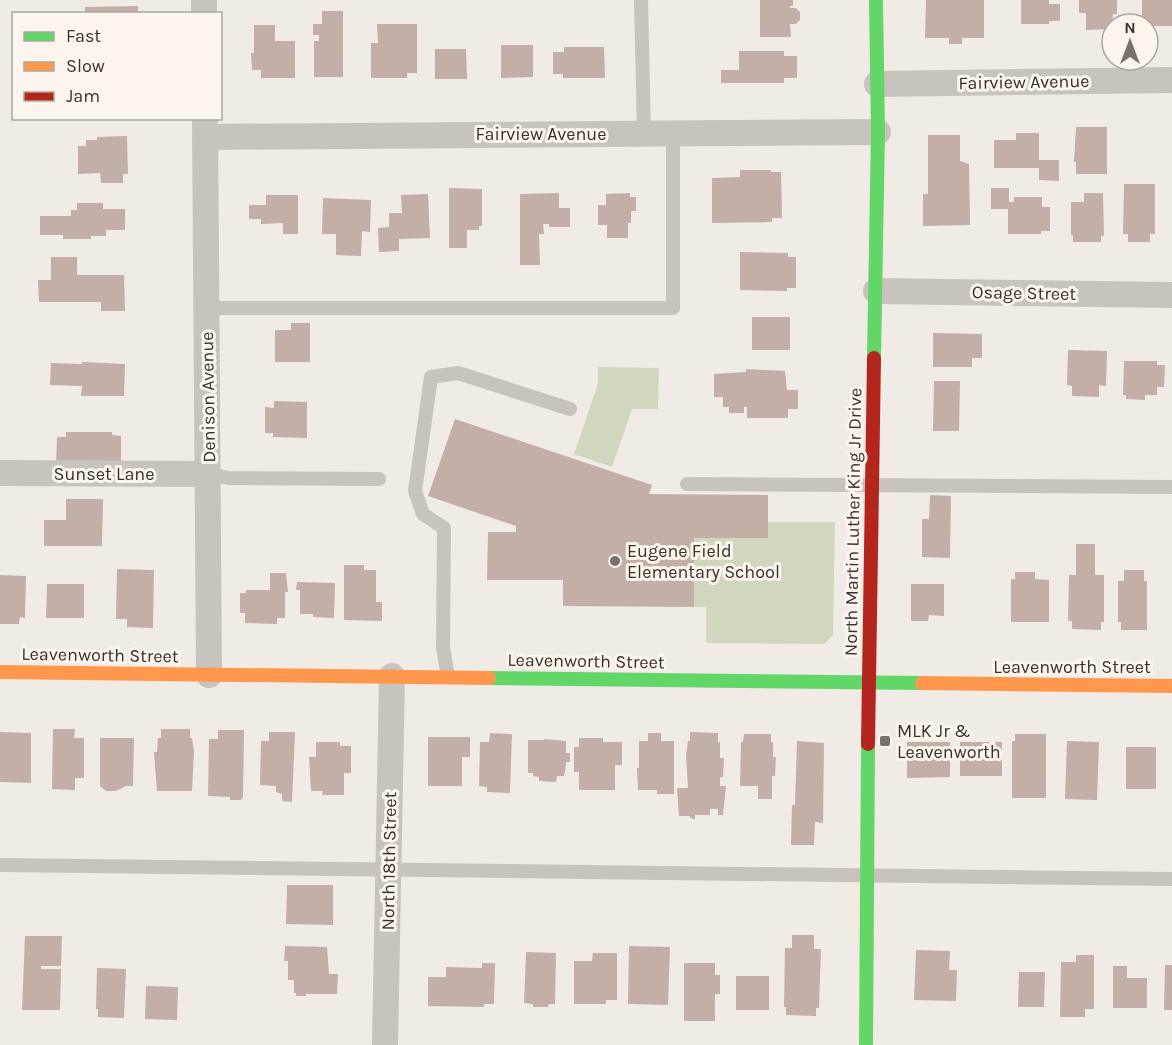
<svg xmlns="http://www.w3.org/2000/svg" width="1172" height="1045" font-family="Karla,sans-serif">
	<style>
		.green { fill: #d1d6bf }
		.building { fill: #c3afa7 }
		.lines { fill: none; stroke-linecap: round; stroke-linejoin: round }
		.lane { stroke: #c9c3be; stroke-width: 14 }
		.street { stroke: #c9c3be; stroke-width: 26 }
		.fast { stroke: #63d668; stroke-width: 14 }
		.slow { stroke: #ff974d; stroke-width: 14 }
		.jam { stroke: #b3261e; stroke-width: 14 }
		.poi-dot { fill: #7a716c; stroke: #fbf5ee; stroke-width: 2 }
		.labels { text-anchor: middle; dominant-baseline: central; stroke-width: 6; stroke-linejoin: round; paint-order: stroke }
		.street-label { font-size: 18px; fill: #3b302b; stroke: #fbf5ee }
		.poi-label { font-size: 18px; fill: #3b302b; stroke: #fbf5ee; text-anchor: start }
	</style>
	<rect width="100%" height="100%" fill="#f0ebe5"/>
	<path class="green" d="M598,367L659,368L658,409H632L612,467L574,454L598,384Z
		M768,522H835L833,635L824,644L706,643V607H694V538H767Z"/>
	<path class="building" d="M760,0H793V6H790V8H796L800,12V20L796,24H790L791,37H760Z
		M926,0H984V38H962V44H949V38H925Z
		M1021,0H1049V4H1060V21H1049V24H1021Z
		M1079,0H1117V14H1113L1112,29L1086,30V13H1079Z
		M1142,0H1172V26H1148V24H1142Z
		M138,6V14H85V7Z
		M322,11H343V77H314V41H319V35H313V24H322Z
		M377,24H417V73H407V78H371V43H378Z
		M254,25H275V41H295V78H261V70H252L251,53H254Z
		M501,45H533V77L501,78Z
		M564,47H604L605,78H563V74H553V52H564Z
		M435,49H466L467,79H435Z
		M739,51H784V56H797V78H784V83H721V70H739Z
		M1076,127H1107V174H1076V162H1074Z
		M1016,133H1039V160H1059V181L1039,180V168H994V140H1016Z
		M928,135H960V161L969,164L970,225L923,226V194H928Z
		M127,136L128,174H123V183H101L100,173L78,174V146H86V140H97V137Z
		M740,170H771V172H781L782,218H772V222L712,223V178L740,177Z
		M1124,184H1155V234H1150V242H1128V234H1123Z
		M449,188L482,189V226H479V230H467V248H449Z
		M991,188H1009V202H1014V197H1042V207H1050V231H1041V234H1008V209H991Z
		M559,193V208H570V227H549V224H543L544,234H539L540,265H520V194Z
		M630,193V197H636V211H631V223H628V238H607V225H598V205H606V194Z
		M1084,193H1103L1104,236H1101V242H1073V235H1071V202H1084Z
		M428,194L430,238L399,239V251L379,252L378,228L389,227V213H402L401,195Z
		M266,195H298V234H283V223L261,224V219H249V205H266Z
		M323,198L371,200L370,232L362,231L361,256L336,255V234H322Z
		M77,203H103V209H125V230H106V236H91V239H63V235H40V216H71V210H77Z
		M740,252L788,253V257H796V288H787V291L740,290Z
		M51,257H77V275H124L125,311H101V302H39L38,280H51Z
		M752,317H790V350H752Z
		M291,323H310V362H275V330H291Z
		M933,333L982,334V358H972V367H933Z
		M1068,350L1107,351L1106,386L1099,385V397L1072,396V386L1067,385Z
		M1124,361H1157V365H1165L1164,387H1157V395H1145V400L1126,399V395H1123Z
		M82,362L125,364L124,396H81L82,386L50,385L51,363L82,364Z
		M746,369L785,371L787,390H798V409H788V418H747V407H744V413H729V407H723V397H714V374L746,372Z
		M934,381H960L959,431H933Z
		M274,401L307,402V438L273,437V433H265V407L274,408Z
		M455,419L652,485L649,494L768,495V538H694V607L563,606V580H487L488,532H516V526L428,496Z
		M66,432H112V435L121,436V464L56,466L57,437H66Z
		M930,495L951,496L950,558L922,557V519H929Z
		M66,499H103L102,546H44V520H66Z
		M1076,544H1095V575H1104V622H1101V630L1072,629V621H1068L1069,575H1076Z
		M344,565H364V570H376V602H382V621L344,620Z
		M117,569L154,570L153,628L127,627V619H116Z
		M1124,570H1144V581H1147V630H1121V622H1118V581H1124Z
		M1015,572H1035V579L1049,580V622H1011V579H1015Z
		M270,573H286L288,592H285V618H277V624L245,623V613H240V593H246V590H270Z
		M0,575L26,576L25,618L20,617L19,624H0Z
		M297,582L335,583L334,618L313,617V614H300V590H296Z
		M47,584H84V618H46Z
		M911,584H944V616L929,615L928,621H911Z
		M53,729H75L74,738H84V778H75V790L52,789Z
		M161,729H190V738H192L194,752L192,791H157L154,752H157L158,738H161Z
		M218,730H244L243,797L241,800H230V797L208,796L209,739H218Z
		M0,732L31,733V783L0,782Z
		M269,732H295L292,802L282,801V794L276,792V786L260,785L261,741H269Z
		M690,732L718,733V742H720V758H724L723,777H720V786H726L723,815H718V809H710V815H695V819L690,818V816H679L677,788H688L686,755L688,741H690Z
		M490,733L512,734L510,793L487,792V787L479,786L480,742H489Z
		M648,733H661V741H674V794H657V790H638L637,768H639V741H648Z
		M744,734H771V742H773V757H776L775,776H772V799H758V786H740L741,742H743Z
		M1015,734H1046V798H1012V741H1015Z
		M428,737H470V757H462V786H428Z
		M100,738H134L133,786H126L116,791H106L100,786Z
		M579,738H603V742H622V765H615V790H579V772H574V747H579Z
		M544,739L566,741V753H570V762H566L565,773H564V776H557L556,782L539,781V777L533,776V773H528V740H544Z
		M797,741L824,743L823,823L815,822L814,845H791L792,805H795Z
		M1067,741L1099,742L1097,800L1065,799Z
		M316,742H340V746H351V773H344V795H322L323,791H311L309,757H316Z
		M907,742H950V777L907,778Z
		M960,742H1002V776H960Z
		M1126,747H1156V789H1126Z
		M287,885H333V925L286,924Z
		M792,935H814V949H821L819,1008H816V1016L786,1015V1007H784L785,948H792Z
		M25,936H62L61,966H41V969H61L60,1010H22Z
		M285,946L327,947L329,974H338L337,994H306V996H296V993H294V980H288V961H284Z
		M629,946L670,947L668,1005L628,1004Z
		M916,950L950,951L949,970H957L956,1001L914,1000Z
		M526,952L556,953L555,1004H549L548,1007H533V1004L524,1003Z
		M593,953H617V1000H606V1004H574V961H592Z
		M1076,955H1094V1009H1085V1017H1060L1061,962H1076Z
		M482,963H495L494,1004H484V1007L428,1006V977H446V967L482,968Z
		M684,963H715V975H720V994H715V1021H684Z
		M1165,965H1172V1010H1164Z
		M1113,966H1127V978H1147V1008H1113Z
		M97,968L126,969L124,1018L98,1017V1009H96Z
		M1019,972H1045L1044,1007H1018Z
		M736,976H769V1010H736Z
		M146,986L178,987L177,1020L145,1019Z"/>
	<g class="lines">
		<path class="lane" d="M641,0L644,133
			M207,308H673V133
			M209,474L228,478L379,479
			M687,484L1172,487
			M448,677L443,647L444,528L423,514L415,491L431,377L458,373L570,409
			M0,865L1172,879"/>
		<path class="street" d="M204,0V14
			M877,84L1172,80
			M205,118L209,675
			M205,137L878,132
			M876,291L1172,295
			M0,473L209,474
			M385,1045L392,676"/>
		<path class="fast" d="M874,358L878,132L876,0
			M489,678L922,683
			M866,1045L868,744"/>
		<path class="slow" d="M0,672L489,678
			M922,683L1172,686"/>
		<path class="jam" d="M868,744L874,358"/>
	</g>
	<g class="poi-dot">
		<circle cx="615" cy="561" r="6"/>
		<rect x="879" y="735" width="12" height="12" rx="3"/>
	</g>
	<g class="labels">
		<g class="street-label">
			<text transform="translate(1024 82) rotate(-1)">Fairview Avenue</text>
			<text x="541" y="134">Fairview Avenue</text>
			<text transform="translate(1024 293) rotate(1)">Osage Street</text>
			<text transform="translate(208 397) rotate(-91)">Denison Avenue</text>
			<text x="104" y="474">Sunset Lane</text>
			<text transform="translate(853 522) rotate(-89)">North Martin Luther King Jr Drive</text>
			<text transform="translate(100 655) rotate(1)">Leavenworth Street</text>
			<text transform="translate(586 661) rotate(1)">Leavenworth Street</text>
			<text x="1072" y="667">Leavenworth Street</text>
			<text transform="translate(389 861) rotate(-89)">North 18th Street</text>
		</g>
		<g class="poi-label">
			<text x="627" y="551">Eugene Field<tspan x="627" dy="21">Elementary School</tspan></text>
			<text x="897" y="731">MLK Jr &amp;<tspan x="897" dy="21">Leavenworth</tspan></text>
		</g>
	</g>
	<rect x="12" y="12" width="210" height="108" fill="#fbf5ee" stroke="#aea6a0" stroke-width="1.5"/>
	<rect x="24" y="32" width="30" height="9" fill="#63d668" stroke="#aea6a0" stroke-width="1.5"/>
	<text x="66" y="42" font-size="18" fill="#3b302b">Fast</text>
	<rect x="24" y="62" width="30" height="9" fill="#ff974d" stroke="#aea6a0" stroke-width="1.5"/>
	<text x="66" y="72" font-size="18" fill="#3b302b">Slow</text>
	<rect x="24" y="92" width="30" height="9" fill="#b3261e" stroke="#aea6a0" stroke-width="1.5"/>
	<text x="66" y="102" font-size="18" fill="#3b302b">Jam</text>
	<g transform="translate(1130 42)"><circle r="28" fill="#fbf5ee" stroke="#aea6a0" stroke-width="1.5"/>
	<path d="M0-4.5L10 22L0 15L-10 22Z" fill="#7a716c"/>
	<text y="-9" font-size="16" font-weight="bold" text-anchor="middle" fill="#3b302b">N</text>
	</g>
</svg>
